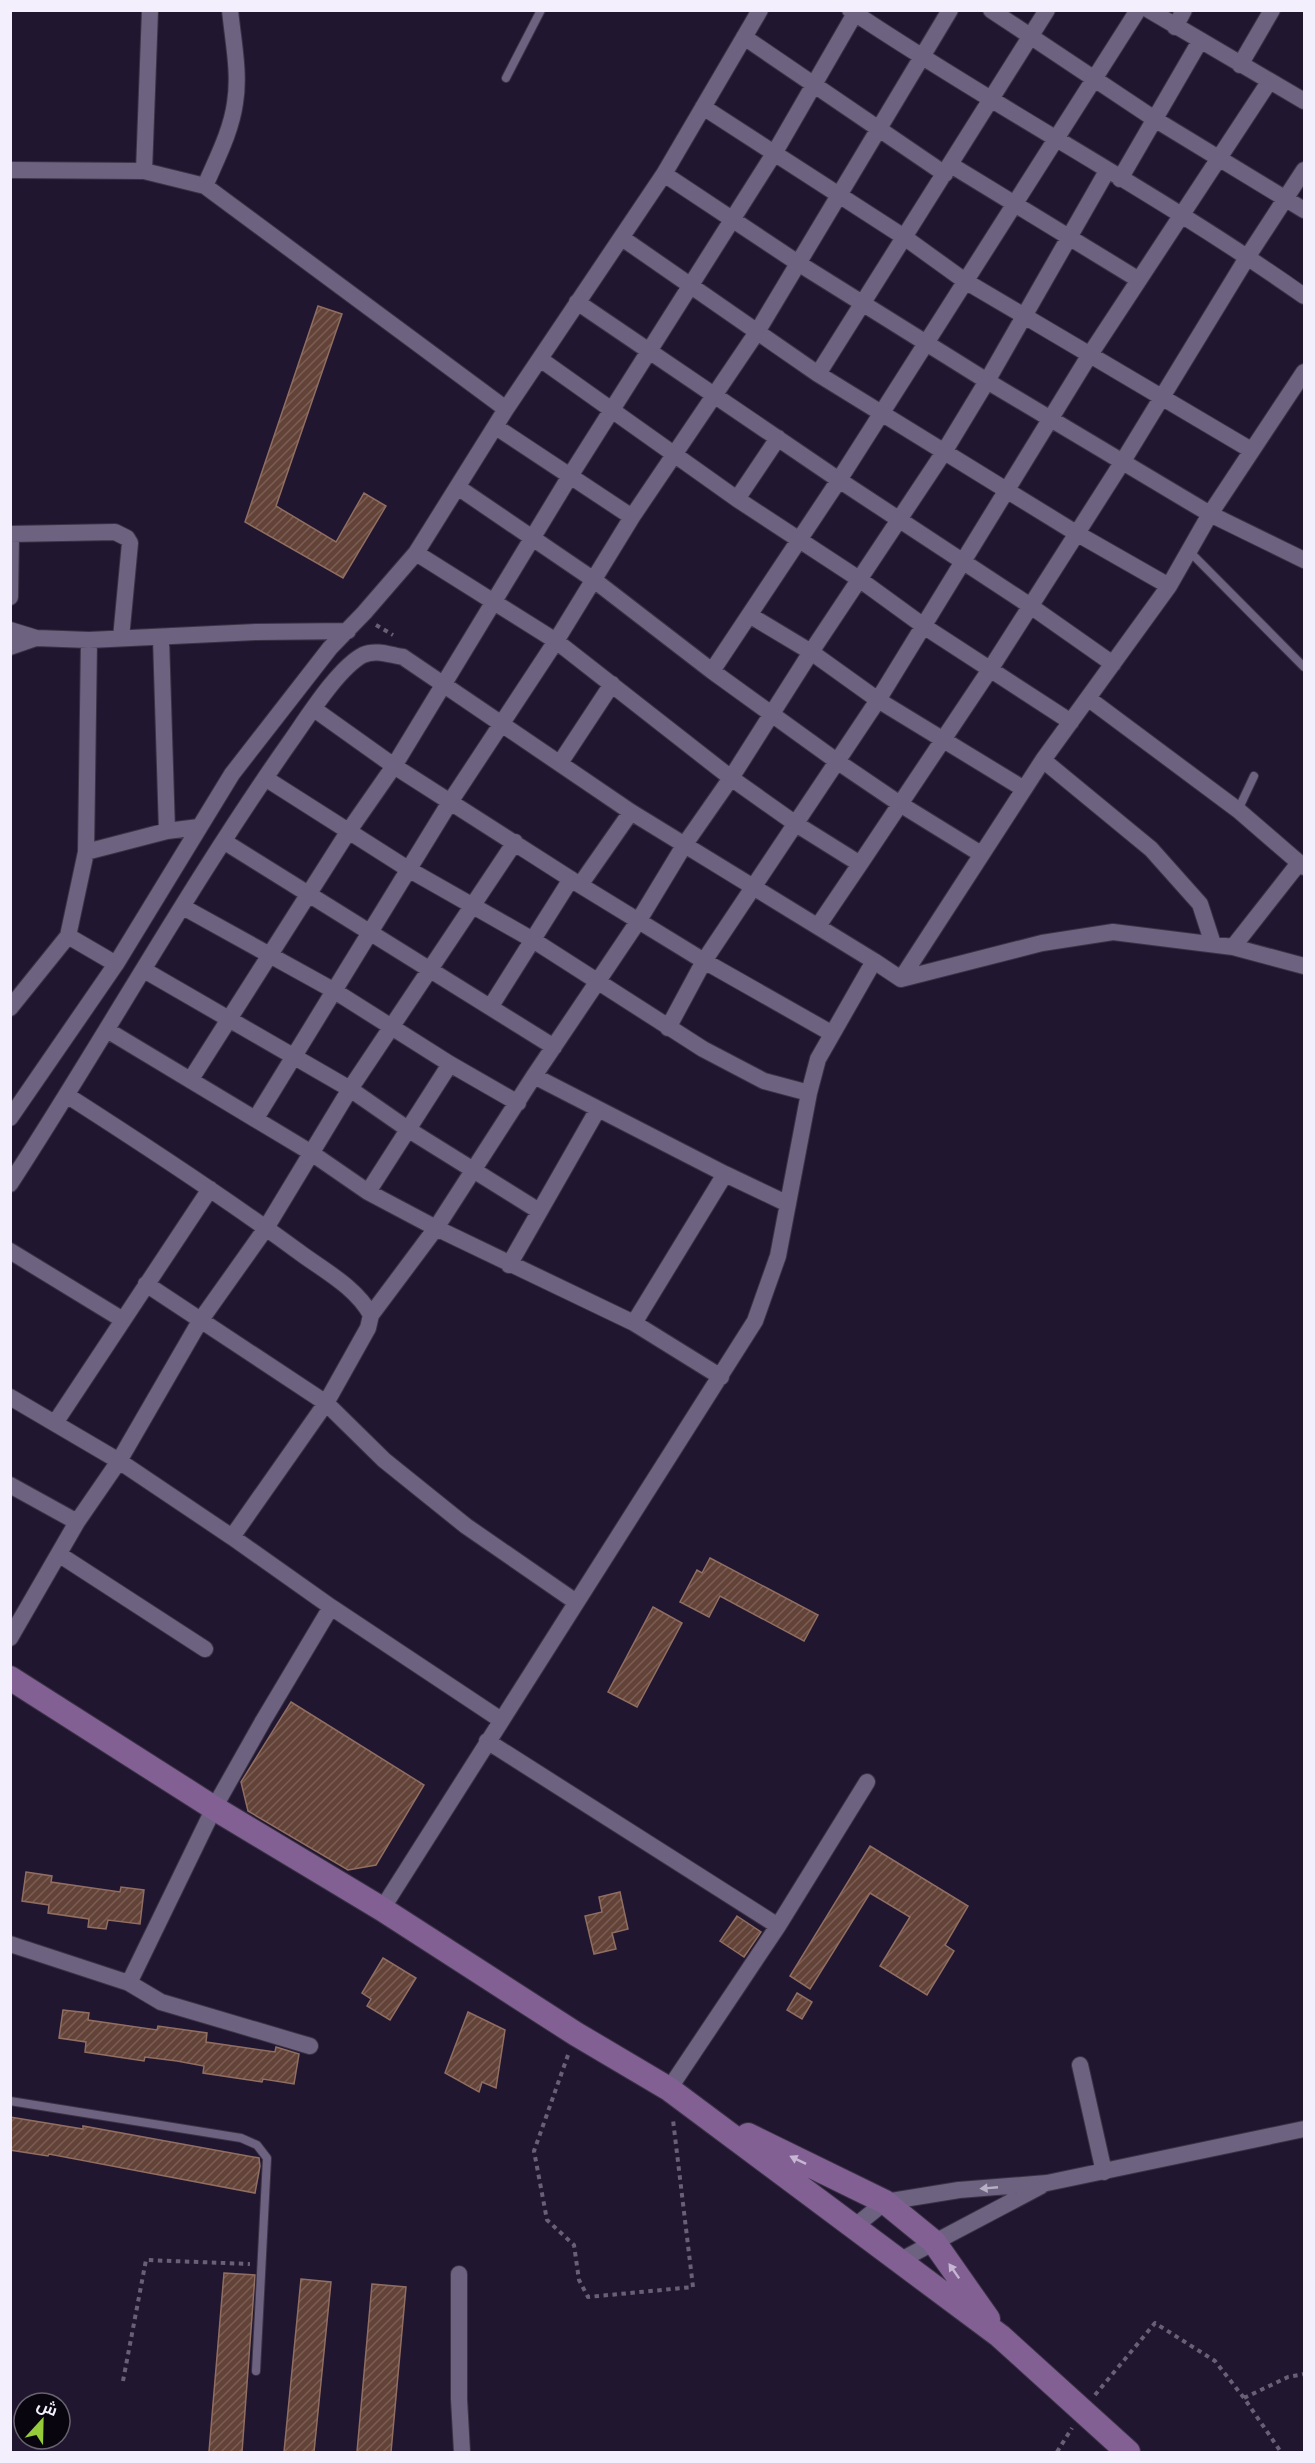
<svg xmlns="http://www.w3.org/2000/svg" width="1315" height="2463" font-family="Commissioner,Cairo,sans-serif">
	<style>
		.building { fill: url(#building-hatch); stroke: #916e62; stroke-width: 1.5 }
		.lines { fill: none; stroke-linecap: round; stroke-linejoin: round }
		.lane-casing { stroke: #3a3245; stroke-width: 10 }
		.street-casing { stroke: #3a3245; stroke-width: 18 }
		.secondary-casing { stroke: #3a3245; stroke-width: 26 }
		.path { stroke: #696075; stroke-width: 4; stroke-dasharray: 4.5 4.5; stroke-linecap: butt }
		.lane { stroke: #6d6280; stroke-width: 8 }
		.street { stroke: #6d6280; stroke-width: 16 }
		.secondary { stroke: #826093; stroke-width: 24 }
		.oneway { fill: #c6b6d3 }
		.oneway2 { fill: #b7b0c5 }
	</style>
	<defs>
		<pattern id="building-hatch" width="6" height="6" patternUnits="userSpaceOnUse" patternTransform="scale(1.5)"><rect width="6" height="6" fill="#634337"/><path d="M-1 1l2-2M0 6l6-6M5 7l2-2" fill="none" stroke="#7a5e55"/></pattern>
	</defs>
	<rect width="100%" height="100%" fill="#21162f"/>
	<path class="building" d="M318,306L342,314L276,506L336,542L364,493L386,506L343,578L245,522Z
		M710,1558L818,1615L804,1641L720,1596L709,1617L680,1602L697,1570L702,1573Z
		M653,1607L682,1623L637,1707L608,1692Z
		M291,1702L424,1785L376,1865L348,1870L248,1811L241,1782Z
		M870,1846L968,1906L945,1945L954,1951L927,1995L880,1966L910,1917L870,1893L810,1989L790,1976Z
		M26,1872L52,1876L51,1882L120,1892L121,1887L144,1890L140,1924L108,1920L106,1929L88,1927L89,1919L48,1913L49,1905L22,1901Z
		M620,1892L628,1929L612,1933L616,1949L594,1954L585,1916L602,1912L599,1897Z
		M737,1916L761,1932L744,1957L720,1941Z
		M383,1958L416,1978L390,2020L367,2006L371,1999L362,1993Z
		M797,1993L812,2002L802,2019L787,2010Z
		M63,2010L89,2013L88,2020L157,2030L158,2026L207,2033L206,2042L275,2052L276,2047L299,2054L294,2084L263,2079L262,2082L203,2073L204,2066L177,2061L145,2057L144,2061L85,2052L86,2042L59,2038Z
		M468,2012L505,2030L496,2088L482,2082L479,2092L445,2073Z
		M10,2117L83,2129V2126L259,2158L260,2166L255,2193L49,2154L48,2156L10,2150Z
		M224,2273L255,2275L242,2452H209Z
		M301,2279L331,2282L314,2452H284Z
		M372,2284L406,2287L391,2452H357Z"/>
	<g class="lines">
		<defs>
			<path id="lane" d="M506,78L541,10
				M1189,551L1304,667
				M1238,810L1254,776
				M10,2101L241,2138L257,2145L267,2158L256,2371"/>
			<path id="street" d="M850,10C999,110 1158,193 1304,296
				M991,10L1156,120L1304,210
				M1149,10L1304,101
				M1175,27L1184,10
				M744,37L945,174
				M1240,65L1272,10
				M703,107L904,237L965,281L1251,450
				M951,165L1139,280
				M10,170L144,171L205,186L506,409
				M144,171L150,10
				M664,174L798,263L987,381L1210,514L1304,560
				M1120,179L1200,41
				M205,186C216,160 231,132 235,103C240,73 233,41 230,10
				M622,238L818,374L1076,533L1169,586
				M577,302L839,480L1029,605L1113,664
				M540,359L737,499L859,579L925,627L1071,722
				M818,374L1047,10
				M496,427L632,517
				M459,488L594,580L712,671L838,762L900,804L981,854
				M737,499L778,438
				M10,534L115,532L127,538L130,543L121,638
				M416,553L556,641L731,778L796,824L860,864L991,668L1123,461L1248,256L1304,170
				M10,597L11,534
				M751,616L811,652L878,700L1024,789
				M10,630L36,638L89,640L256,632L348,631
				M161,638L167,831
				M10,647L36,638
				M712,671L839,480L1138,10
				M1089,699L1238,810L1304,867
				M314,709L394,766L580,885L704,961L831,1033
				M1043,760L1151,849L1200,904L1213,944
				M560,763L612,684
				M265,778L408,869L533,940L703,1049L764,1081L809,1093
				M225,842L554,1047
				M86,852L167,831L199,827
				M580,885L631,812
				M183,907L333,990L450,1064L518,1103
				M818,926L860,864
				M68,936L116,964
				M1233,947L1299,863
				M144,970L350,1089L409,1130L539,1211
				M901,979L1042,943L1113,932L1233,947L1304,966
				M491,1006L571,879
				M10,1008L68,936L86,852L89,640
				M668,1028L704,961L878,700L1089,356L1269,82
				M107,1030L310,1152L368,1192L450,1064
				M534,1076L725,1174L634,1323
				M191,1079L348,832L394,766L570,476L775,152L857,10
				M68,1096C146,1146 224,1197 299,1252C323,1270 356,1287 371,1315L368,1328L326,1403L232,1537
				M10,1118L116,964L232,774L330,648L364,613L416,553L506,409L664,174L760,10
				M256,1118L450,802L556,641L632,517L757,332L950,10
				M725,1174L788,1204
				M10,1184C105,1038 190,884 290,742C307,718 338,668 363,655C376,649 390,655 403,657L631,812L874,961
				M368,1192L436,1228L371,1315
				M10,1251L123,1320
				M509,1265L598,1109
				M146,1284L326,1403L384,1460L466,1526L576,1602
				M721,1377L634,1323L436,1228L534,1076L639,920L685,844L731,778L811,652L944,452L987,381L1107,171
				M10,1397L119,1461L232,1537L331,1607L501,1720
				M55,1423L210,1189
				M10,1485L77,1522
				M60,1555L205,1649
				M10,1638L77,1522L119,1461L200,1321L266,1228L350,1089L515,842
				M487,1741L778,1926
				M382,1909L755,1321L778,1256L809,1093L818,1059L874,961L901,979L1043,760L1169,586L1210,514L1304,372
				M10,1944L129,1983L161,2002L310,2046
				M129,1983L214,1808L263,1721L331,1607
				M1080,2065L1104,2172
				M669,2089L778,1926L867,1782
				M854,2227L885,2202L959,2190L1047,2183L1304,2129
				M899,2261L1041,2186
				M459,2274V2399L462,2452"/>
			<path id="secondary" d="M10,1678L214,1808L382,1909L576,2034L669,2089L1000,2336L1128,2452
				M748,2135L885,2202L934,2242L988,2319"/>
		</defs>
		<use href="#lane" class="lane-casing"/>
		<use href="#street" class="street-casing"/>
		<use href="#secondary" class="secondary-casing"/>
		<path class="path" d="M376,625L393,635
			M568,2055L534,2151L547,2220L574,2245L579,2280L588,2297L693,2287L673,2120
			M123,2381L146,2260L250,2264
			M1095,2395L1155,2323L1215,2361L1244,2398L1281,2452
			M1244,2398L1288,2377L1304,2374
			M1057,2452L1072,2428"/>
		<use href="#lane" class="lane"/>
		<use href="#street" class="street"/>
		<use href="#secondary" class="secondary"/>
	</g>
	<defs><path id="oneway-solid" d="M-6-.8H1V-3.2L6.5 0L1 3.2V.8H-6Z" transform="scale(1.5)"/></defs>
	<g class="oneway">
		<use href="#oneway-solid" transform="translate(798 2160) rotate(-154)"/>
		<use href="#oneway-solid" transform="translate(954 2271) rotate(-125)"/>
	</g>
	<use class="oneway2" href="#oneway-solid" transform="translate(989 2188) rotate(175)"/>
	<rect width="1315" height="2463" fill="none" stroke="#f4effd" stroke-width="24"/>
	<g transform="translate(42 2421) rotate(22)"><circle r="28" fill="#09050f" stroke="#67636e" stroke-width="1.5"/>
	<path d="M0-4.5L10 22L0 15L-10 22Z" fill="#96cc3a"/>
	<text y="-9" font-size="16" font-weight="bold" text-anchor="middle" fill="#f4effd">ش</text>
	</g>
</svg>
